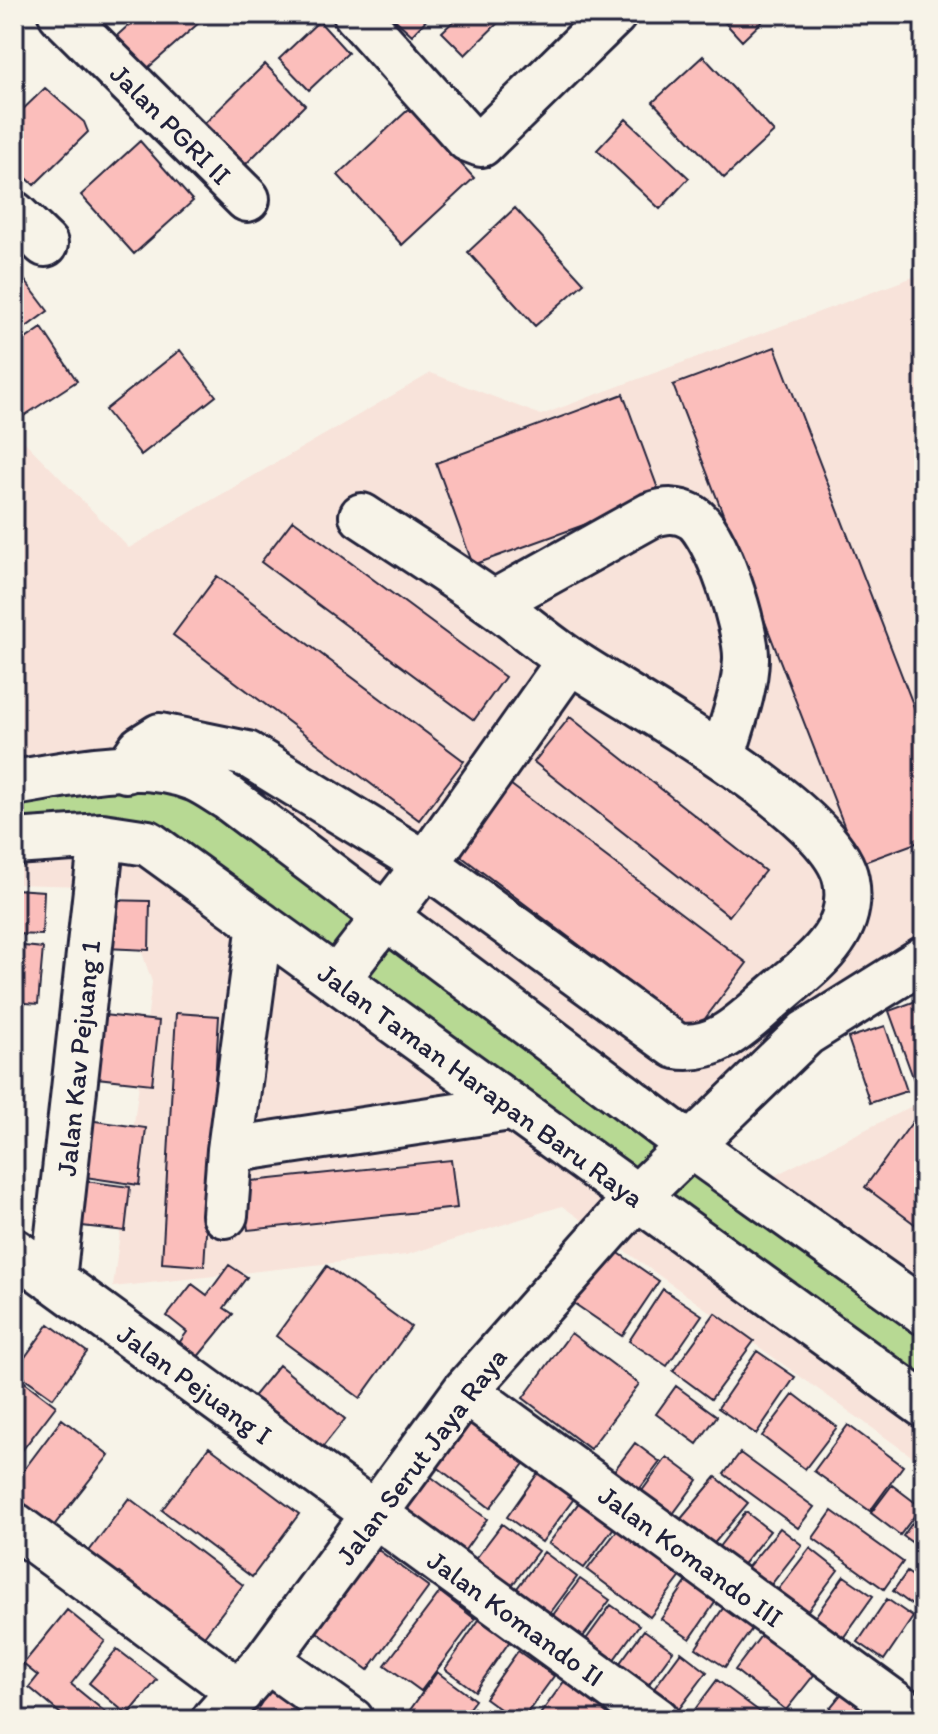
<svg xmlns="http://www.w3.org/2000/svg" width="938" height="1734" font-family="Itim,sans-serif">
	<style>
		.built { fill: #f8e3da }
		.green { fill: #b7d993; stroke: #6c7e67; stroke-width: 2 }
		.building { fill: #fbbebb; stroke: #22223b; stroke-width: 2 }
		.lines { fill: none; stroke-linecap: round; stroke-linejoin: round }
		.minor-casing { stroke: #22223b; stroke-width: 50 }
		.minor { stroke: #f7f3e8; stroke-width: 44 }
		.labels { text-anchor: middle; dominant-baseline: central; stroke-width: 6; stroke-linejoin: round; paint-order: stroke }
		.street-label { font-size: 28px; fill: #22223b; stroke: #f7f3e8 }
	</style>
	<rect width="100%" height="100%" fill="#f7f3e8"/>
	<filter id="ink" filterUnits="userSpaceOnUse"><feTurbulence type="fractalNoise" baseFrequency=".0125" numOctaves="2"/><feDisplacementMap in="SourceGraphic" scale="16" xChannelSelector="R" yChannelSelector="G"/><feConvolveMatrix kernelMatrix="1 2 1 2 8 2 1 2 1" color-interpolation-filters="sRGB"/></filter>
	<g filter="url(#ink)">
		<path class="built" d="M924,273V971L806,1055L717,1158L752,1187L924,1100V1465L562,1206L406,1255L113,1287L152,982L120,887L14,884V431L129,548L431,373L541,415Z"/>
		<path class="green" d="M158,769L924,1312V1408L148,843L14,842V785Z"/>
		<path class="building" d="M141,14H209L141,74L111,41Z
			M389,14H432L412,35Z
			M461,14H498L502,19L465,55L442,32Z
			M717,14H770L742,41Z
			M319,21L348,53L309,90L279,59Z
			M703,56L774,132L724,178L653,102Z
			M265,64L305,105L236,174L195,133Z
			M45,88L84,122L88,132L34,185L14,166V118Z
			M410,108L474,178L402,245L338,175Z
			M626,119L689,178L660,209L597,150Z
			M140,141L193,201L134,254L81,195Z
			M515,208L584,283L535,326L468,252Z
			M17,270L48,311L14,336V272Z
			M42,328L77,381L16,421L14,347Z
			M775,347L924,733V840L859,864L673,385Z
			M180,350L216,396L141,455L105,410Z
			M623,394L661,497L473,565L436,463Z
			M293,520L505,677L474,720L261,562Z
			M217,576L464,761L419,820L173,635Z
			M570,717L765,871L729,916L534,762Z
			M506,781L747,963L695,1032L454,851Z
			M14,889L44,891L42,935L14,934Z
			M106,900L150,901L149,950L105,948Z
			M14,945L43,948L38,1004L14,1002Z
			M924,998V1089L918,1091L889,1011Z
			M176,1013L219,1016L204,1266L162,1263Z
			M103,1015L159,1021L152,1084L97,1078Z
			M885,1026L907,1091L870,1103L848,1038Z
			M924,1106V1231L865,1187Z
			M73,1118L146,1128L139,1185L65,1174Z
			M451,1160L457,1208L248,1230L242,1182Z
			M70,1179L130,1187L125,1231L65,1224Z
			M610,1247L659,1281L622,1336L572,1302Z
			M229,1265L247,1277L224,1308L233,1314L192,1364L174,1350L187,1332L167,1316L192,1284L207,1295Z
			M327,1266L411,1327L360,1398L276,1336Z
			M663,1289L702,1315L667,1366L629,1341Z
			M715,1313L754,1341L711,1399L673,1371Z
			M49,1324L87,1352L53,1398L15,1371Z
			M571,1333L639,1384L590,1449L523,1398Z
			M757,1351L795,1377L756,1434L718,1408Z
			M279,1365L345,1419L313,1459L246,1405Z
			M14,1374L56,1406L14,1461Z
			M676,1386L717,1416L697,1444L656,1414Z
			M794,1394L837,1427L805,1469L762,1436Z
			M468,1416L526,1461L490,1508L431,1462Z
			M62,1419L109,1455L45,1537L14,1512V1483Z
			M848,1425L903,1466L870,1511L814,1471Z
			M635,1443L660,1462L632,1499L607,1480Z
			M209,1447L299,1514L252,1577L162,1510Z
			M740,1453L814,1507L798,1528L724,1474Z
			M667,1457L698,1480L667,1522L636,1499Z
			M545,1463L581,1489L542,1542L507,1517Z
			M430,1476L487,1519L455,1564L396,1521Z
			M716,1477L748,1503L711,1547L680,1520Z
			M892,1485L921,1507L900,1535L871,1513Z
			M586,1493L621,1518L584,1568L549,1543Z
			M129,1498L243,1585L195,1648L81,1562Z
			M923,1508L924,1509V1551L903,1536Z
			M832,1511L903,1562L884,1589L813,1538Z
			M746,1512L770,1531L741,1567L718,1548Z
			M502,1524L538,1551L501,1600L465,1573Z
			M622,1524L685,1571L650,1617L587,1570Z
			M780,1528L802,1545L770,1586L747,1568Z
			M370,1544L429,1587L368,1670L310,1627Z
			M810,1548L838,1570L806,1613L777,1591Z
			M544,1552L577,1577L542,1624L509,1599Z
			M696,1568L725,1588L690,1639L661,1619Z
			M907,1572L924,1584V1614L893,1591Z
			M844,1576L873,1596L841,1641L812,1621Z
			M580,1579L610,1600L577,1645L547,1623Z
			M440,1592L475,1619L421,1691L385,1665Z
			M732,1595L761,1616L725,1667L696,1648Z
			M887,1599L913,1617L884,1660L858,1642Z
			M611,1605L639,1625L610,1665L582,1645Z
			M67,1610L105,1641L71,1684L115,1720H68L29,1687L38,1676L23,1664Z
			M481,1617L512,1638L475,1691L445,1669Z
			M769,1625L821,1666L786,1710L735,1670Z
			M644,1630L673,1651L643,1692L614,1671Z
			M117,1649L157,1680L128,1715L89,1683Z
			M518,1651L554,1676L522,1720H515L485,1698Z
			M681,1652L707,1672L676,1713L650,1694Z
			M437,1672L475,1700L460,1720H403Z
			M568,1676L622,1715L618,1720H536Z
			M263,1680L314,1720H232Z
			M717,1680L771,1720H687Z
			M851,1682L880,1706L869,1720H820Z
			M474,1708L490,1720H465Z"/>
		<g class="lines">
			<defs>
				<path id="minor" d="M61,14L247,199
					M356,14L468,139L481,144L614,14
					M14,214L45,244
					M493,603L651,515C666,510 677,509 692,517C717,532 747,630 746,659C745,691 732,724 723,755
					M126,770L141,748L160,736L247,754L426,864L676,1046C719,1053 748,1018 779,992C814,962 856,933 846,880C833,810 632,702 571,661C544,643 520,622 493,603C450,573 406,545 362,516
					M14,783C71,774 140,756 196,779C207,784 218,792 228,798L688,1144L924,1312
					M14,842L102,836L148,843L924,1405
					M337,979L426,864L570,660
					M230,1150L510,1108
					M225,1215L230,1150L260,924
					M14,1251L657,1720
					M53,1280L102,836
					M465,1391L917,1720
					M14,1525L240,1692
					M267,1660L351,1720
					M214,1720L267,1660L465,1391L636,1198L806,1033L924,959"/>
			</defs>
			<use href="#minor" class="minor-casing"/>
			<use href="#minor" class="minor"/>
		</g>
	</g>
	<g class="labels">
		<g class="street-label">
			<text transform="translate(171 124) rotate(45)">Jalan PGRI II</text>
			<text transform="translate(78 1058) rotate(-84)">Jalan Kav Pejuang 1</text>
			<text transform="translate(481 1085) rotate(36)">Jalan Taman Harapan Baru Raya</text>
			<text transform="translate(195 1384) rotate(36)">Jalan Pejuang I</text>
			<text transform="translate(421 1456) rotate(-53)">Jalan Serut Jaya Raya</text>
			<text transform="translate(691 1556) rotate(36)">Jalan Komando III</text>
			<text transform="translate(516 1618) rotate(36)">Jalan Komando II</text>
		</g>
	</g>
	<rect width="938" height="1734" fill="none" stroke="#f7f3e8" stroke-width="48"/>
	<rect x="24" y="24" width="890" height="1686" fill="none" stroke="#22223b" stroke-width="3" filter="url(#ink)"/>
</svg>
